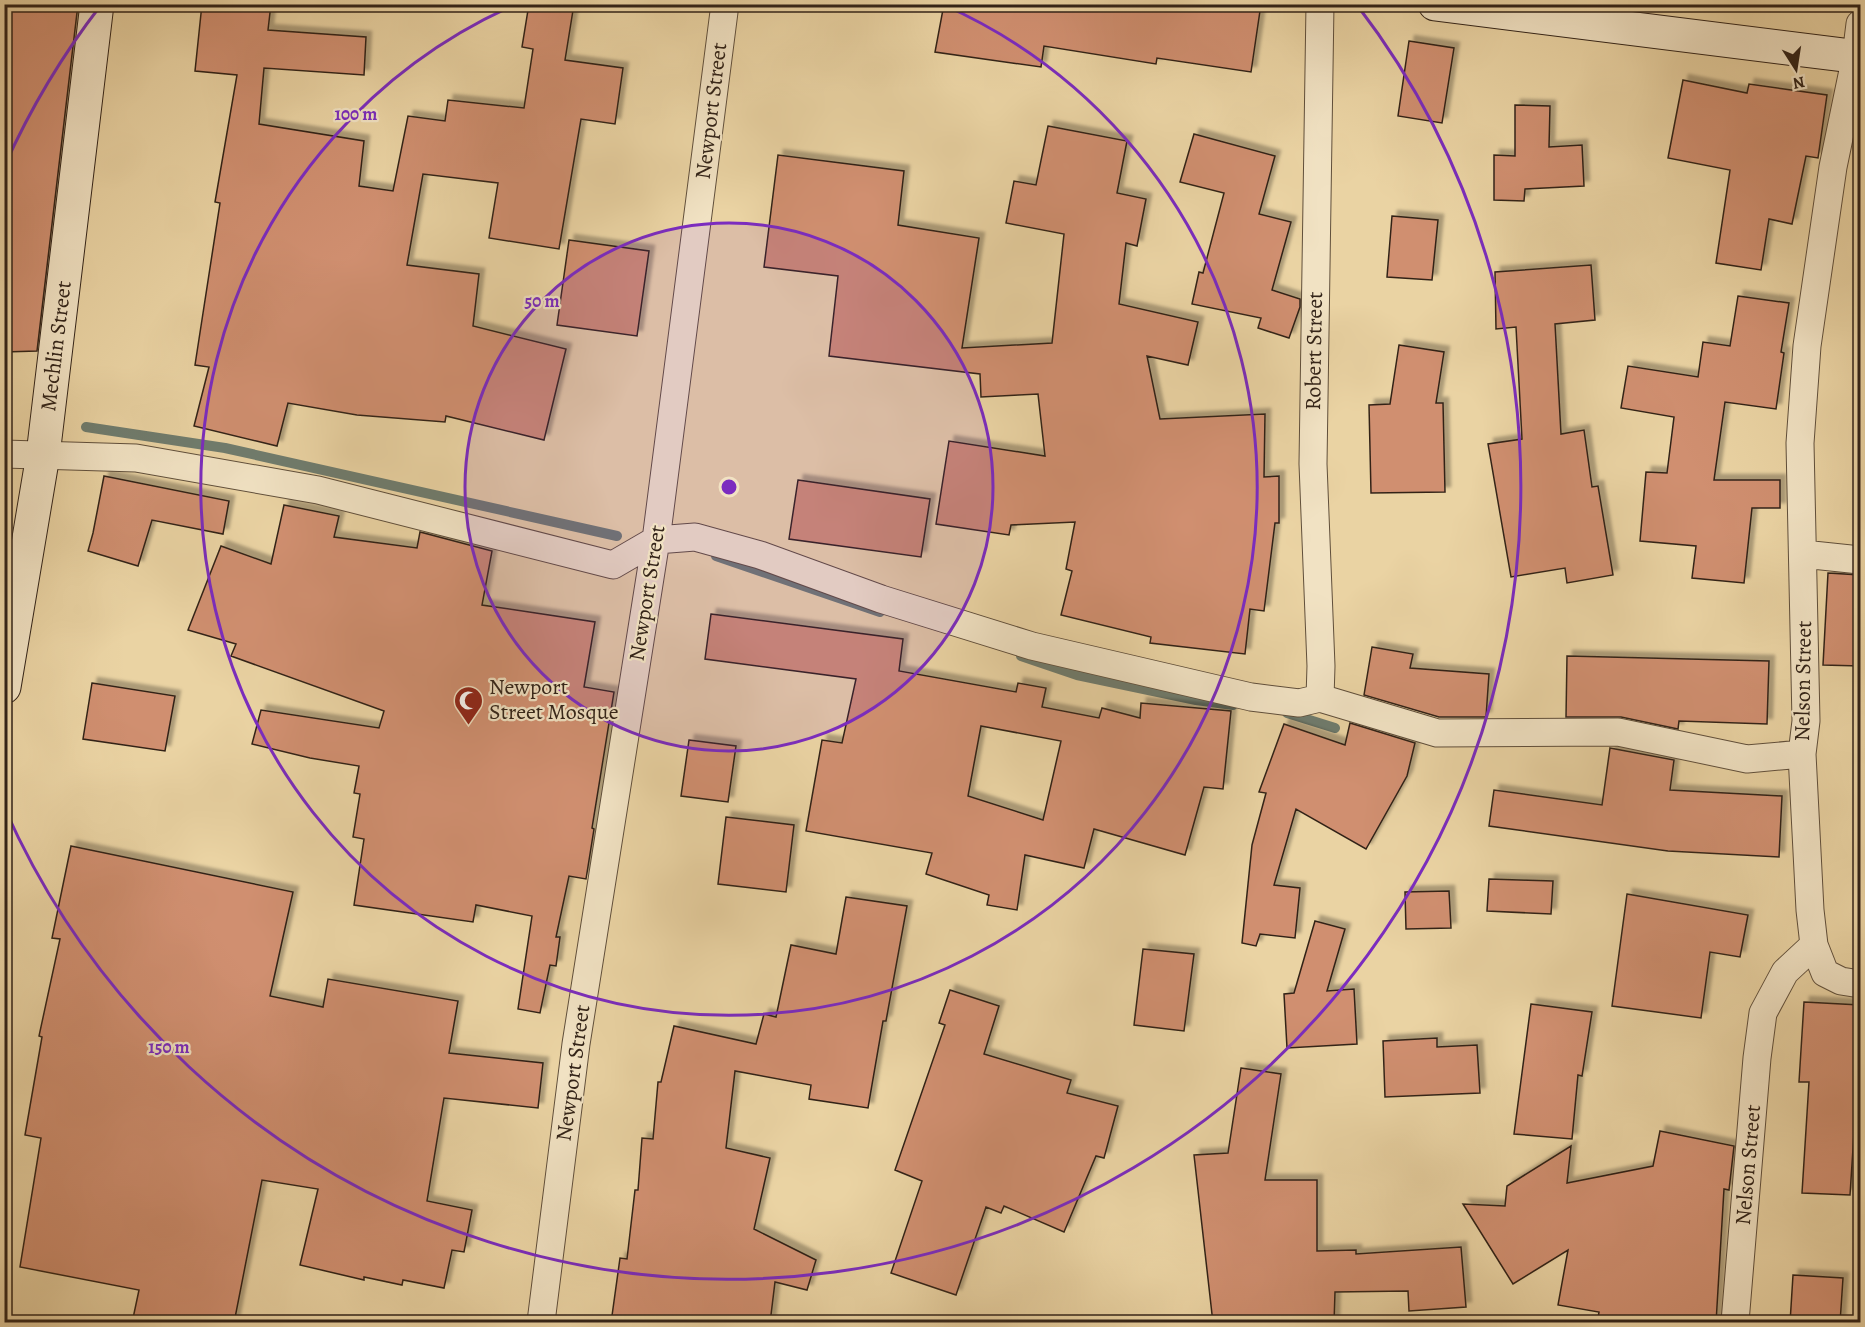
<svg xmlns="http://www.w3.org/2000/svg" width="1865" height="1327" font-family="Alegreya,serif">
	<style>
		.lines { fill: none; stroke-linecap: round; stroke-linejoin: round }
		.stream { stroke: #6f7c6e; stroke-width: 10 }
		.building { fill: #d08f70; stroke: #322318; stroke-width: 1.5; fill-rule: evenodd; filter: url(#shadow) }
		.street-casing { stroke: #604f3b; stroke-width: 29 }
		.secondary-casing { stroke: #322318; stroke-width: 35 }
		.street { stroke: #f1e2c3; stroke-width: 27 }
		.secondary { stroke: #f1e2c3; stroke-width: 33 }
		.ring { fill: none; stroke: #7b2cbf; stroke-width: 3 }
		.labels { text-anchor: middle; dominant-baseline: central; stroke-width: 4.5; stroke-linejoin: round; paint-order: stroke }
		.street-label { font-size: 22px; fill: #322318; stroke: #f1e2c3 }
		.poi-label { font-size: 22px; fill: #322318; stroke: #f1e2c3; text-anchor: start }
		.centre { fill: #7b2cbf; stroke: #f1e2c3; stroke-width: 3 }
		.ring-label { font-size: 18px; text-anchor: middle; font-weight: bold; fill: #7b2cbf; stroke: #f1e2c3; stroke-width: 4.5; stroke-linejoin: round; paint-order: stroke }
	</style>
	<defs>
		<filter id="shadow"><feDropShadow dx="5.5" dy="-5.5" stdDeviation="1.5" flood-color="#0004"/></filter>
	</defs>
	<rect width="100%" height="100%" fill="#ead3a3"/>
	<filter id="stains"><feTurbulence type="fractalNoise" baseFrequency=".00333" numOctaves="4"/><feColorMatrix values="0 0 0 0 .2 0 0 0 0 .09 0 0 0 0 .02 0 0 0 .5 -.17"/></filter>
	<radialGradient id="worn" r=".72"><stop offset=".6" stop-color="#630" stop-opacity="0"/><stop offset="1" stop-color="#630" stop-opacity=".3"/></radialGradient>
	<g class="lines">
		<path class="stream" d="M86,427L225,448L617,536
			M716,556L880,612
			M1021,656L1077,675L1196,700L1233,705
			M1287,713L1335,728"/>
	</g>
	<path class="building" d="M4,4H78L37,351L4,352Z
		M202,4H271L268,30L366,37L364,75L264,68L259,124L364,141L359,186L393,191L408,116L445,121L448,100L524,108L533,49L522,47L529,4H574L565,60L623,68L615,124L581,119L559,249L489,238L498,183L423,174L407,265L479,274L473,326L566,349L544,440L446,416L445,422L357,415L288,403L277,446L194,426L209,367L195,365L220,203L215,202L237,75L195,71Z
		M944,4H1261L1251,72L1157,58L1156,64L1044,46L1041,67L935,52Z
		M1409,41L1454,48L1442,123L1398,116Z
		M1683,80L1747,93L1749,84L1827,95L1818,158L1806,156L1792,224L1769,219L1761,270L1716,263L1730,170L1668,158Z
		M1515,105L1550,106L1549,147L1582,145L1584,186L1525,189L1524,201L1494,200V155L1515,156Z
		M1048,126L1127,141L1117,193L1146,199L1137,246L1126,243L1119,304L1198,322L1188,365L1147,356L1160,419L1265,414L1264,477L1279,476V523H1275L1264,611L1250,609L1245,654L1150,643L1151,637L1061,615L1072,571L1066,569L1075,522L1011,525L1009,535L936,524L949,441L1045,456L1038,394L981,397L980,374L829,356L838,276L764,267L778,155L904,171L898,225L979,238L962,348L1052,343L1064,234L1006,223L1014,181L1036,185Z
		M1194,134L1275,156L1259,214L1291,222L1272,290L1300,299V307L1289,338L1258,328L1261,318L1192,304L1199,272L1203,273L1224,193L1180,182Z
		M1392,216L1438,220L1432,280L1387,277Z
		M569,240L649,251L637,336L557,325Z
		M1591,265L1595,320L1555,324L1561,434L1584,430L1592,487L1598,486L1613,575L1567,583L1565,568L1511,577L1488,444L1522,439L1516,327L1496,329L1495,272Z
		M1738,296L1789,303L1781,352L1784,353L1776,409L1725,402L1714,480H1780V508H1752L1744,583L1692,578L1696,546L1640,541L1646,472L1667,473L1674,417L1621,408L1628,366L1698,377L1703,342L1730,346Z
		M1399,345L1444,352L1436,403H1443L1445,492L1371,493L1369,405L1390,404Z
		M104,476L229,501L223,534L152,520L138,566L88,551L93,533Z
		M798,480L930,499L921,557L789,539Z
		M284,505L339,516L334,537L417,548L420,532L492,551L482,605L595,622L584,687L614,692L592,828L594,829L586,879L569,876L556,937H560L556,966L550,965L540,1013L518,1009L532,916L476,905L473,922L354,905L364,839L353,837L360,794L354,793L359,766L310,758L252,744L261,710L379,728L384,711L231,656L236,644L188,630L221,546L271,564Z
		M1828,573L1860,575V666L1823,665Z
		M711,614L903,639L899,671L1016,692L1018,683L1046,688L1042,707L1099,718L1102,708L1140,718L1141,703L1231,711L1223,789L1204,787L1185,855L1094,829L1084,868L1025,855L1017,910L987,905L989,895L926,874L932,853L806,831L822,740L842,743L856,679L705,659ZM981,726L1061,741L1043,820L968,796Z
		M1372,647L1413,654L1410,668L1489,674L1486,717H1439L1364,695Z
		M1567,656L1769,661L1767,724L1679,721L1678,729L1621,717H1566Z
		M92,683L175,696L165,751L83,739Z
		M1350,723L1415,743L1407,776L1366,849L1296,809L1274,885L1300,888L1295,938L1260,934L1256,946L1242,943L1252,845L1266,793L1259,792L1284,724L1345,745Z
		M689,740L736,746L728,802L681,796Z
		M1610,748L1674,760L1670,790L1782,796L1779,857L1668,851L1489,826L1494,790L1602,805Z
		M726,817L794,825L786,892L718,884Z
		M71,846L293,892L270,996L323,1007L328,979L458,1001L449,1053L543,1063L538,1108L444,1098L427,1201L472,1210L464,1252L452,1250L444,1288L403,1280L402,1285L364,1277V1280L300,1265L318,1189L262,1180L234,1323H132L139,1290L20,1267L41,1138L25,1135L42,1037L39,1036L60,939L52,938Z
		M1489,879L1553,881L1551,914L1487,911Z
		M1449,891L1451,928L1406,929L1405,892Z
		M1627,894L1748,915L1740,957L1710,952L1701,1018L1612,1006Z
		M846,897L907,906L886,1021H883L868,1108L809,1099L811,1085L735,1071L726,1148L770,1158L754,1229L816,1260L807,1290L775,1282L770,1323H696L653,1317V1323H611L620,1258L627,1259L635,1190H638L642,1138L653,1139L658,1082H661L674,1026L756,1044L764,1014L776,1017L791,945L836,954Z
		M1315,921L1345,929L1327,991L1354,989L1357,1044L1287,1048L1284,994L1294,993Z
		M1143,949L1194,954L1184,1031L1134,1025Z
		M950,990L999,1006L984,1054L1071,1080L1067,1093L1118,1106L1104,1158L1096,1156L1064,1232L1004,1206L1001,1213L986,1207L956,1295L891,1273L922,1181L895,1170L945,1025L939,1023Z
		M1804,1002L1860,1005V1040L1850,1195L1802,1193L1809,1082H1799Z
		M1531,1004L1592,1012L1582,1076L1578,1075L1572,1139L1514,1134Z
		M1437,1038V1047L1477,1045L1480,1093L1385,1097L1383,1041Z
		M1241,1068L1281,1074L1265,1180H1317V1251L1356,1250V1254L1461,1247L1466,1307L1409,1311L1408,1291L1335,1292L1334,1323H1213L1194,1155L1228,1153Z
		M1660,1131L1734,1146L1729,1190L1724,1189L1716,1323H1597L1599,1312L1558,1305L1568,1250L1513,1284L1463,1204L1505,1206L1507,1186L1571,1146L1567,1183L1653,1166Z
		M1793,1275L1843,1278L1840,1323H1790Z"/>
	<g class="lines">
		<defs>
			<path id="street" d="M1320,4L1313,464L1321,666L1320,698
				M1860,24L1856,56L1833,167L1807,346L1800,443L1806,721L1802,754L1810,910L1814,945L1825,973L1841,981L1860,984
				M4,454L136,458L318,490L613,565L656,540L695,537L760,555L881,599L1032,646L1251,697L1299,703L1320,698L1437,733L1618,732L1747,759L1802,754
				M1803,554L1860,560
				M541,1322L576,1044L656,540L725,4
				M1735,1322L1757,1058L1763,1013L1785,972L1814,945"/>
			<path id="secondary" d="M1435,4L1860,57
				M4,687L43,455L97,4"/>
		</defs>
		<use href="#street" class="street-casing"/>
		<use href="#secondary" class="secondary-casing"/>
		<use href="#street" class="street"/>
		<use href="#secondary" class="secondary"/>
	</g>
	<circle cx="729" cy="487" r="264" fill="#7b2cbf" fill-opacity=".12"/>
	<g class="ring">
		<circle cx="729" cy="487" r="264"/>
		<path d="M944 5A528 528 0 1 1 514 5"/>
		<path d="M5 165A792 792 0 0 1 101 5M1357 5A792 792 0 1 1 5 809"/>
	</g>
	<defs>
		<symbol id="mosque-pin" viewBox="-11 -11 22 30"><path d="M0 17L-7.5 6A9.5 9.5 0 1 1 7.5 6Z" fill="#8f2418" stroke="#f1e2c3"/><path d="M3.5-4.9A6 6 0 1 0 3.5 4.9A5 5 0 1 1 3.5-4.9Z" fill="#fff"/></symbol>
	</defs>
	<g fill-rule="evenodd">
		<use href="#mosque-pin" x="452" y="684" width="33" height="45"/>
	</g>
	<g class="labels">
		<g class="street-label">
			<text transform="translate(711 111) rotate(-83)">Newport Street</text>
			<text transform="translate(56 346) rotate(-83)">Mechlin Street</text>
			<text transform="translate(1314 351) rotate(-89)">Robert Street</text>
			<text transform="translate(647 593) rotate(-81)">Newport Street</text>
			<text transform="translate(1803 681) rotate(-89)">Nelson Street</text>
			<text transform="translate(573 1073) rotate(-82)">Newport Street</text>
			<text transform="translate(1748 1165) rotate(-85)">Nelson Street</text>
		</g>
		<g class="poi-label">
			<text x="489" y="687">Newport<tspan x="489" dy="25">Street Mosque</tspan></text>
		</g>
	</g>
	<circle cx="729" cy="487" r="9" class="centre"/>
	<g class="ring-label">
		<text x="356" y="120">100 m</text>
		<text x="542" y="307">50 m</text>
		<text x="169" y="1053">150 m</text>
	</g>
	<rect width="1865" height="1327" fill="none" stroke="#ead3a3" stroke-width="24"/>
	<rect x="6" y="6" width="1853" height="1315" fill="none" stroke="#322318" stroke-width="3"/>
	<rect x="12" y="12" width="1841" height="1303" fill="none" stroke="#322318" stroke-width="1.5"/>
	<g transform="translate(1796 69) rotate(168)" stroke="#f1e2c3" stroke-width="4.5" paint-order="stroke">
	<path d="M0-4.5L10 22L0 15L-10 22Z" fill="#322318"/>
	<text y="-9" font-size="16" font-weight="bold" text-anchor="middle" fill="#322318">N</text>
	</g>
	<rect width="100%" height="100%" filter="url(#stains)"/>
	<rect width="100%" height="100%" fill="url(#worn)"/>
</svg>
